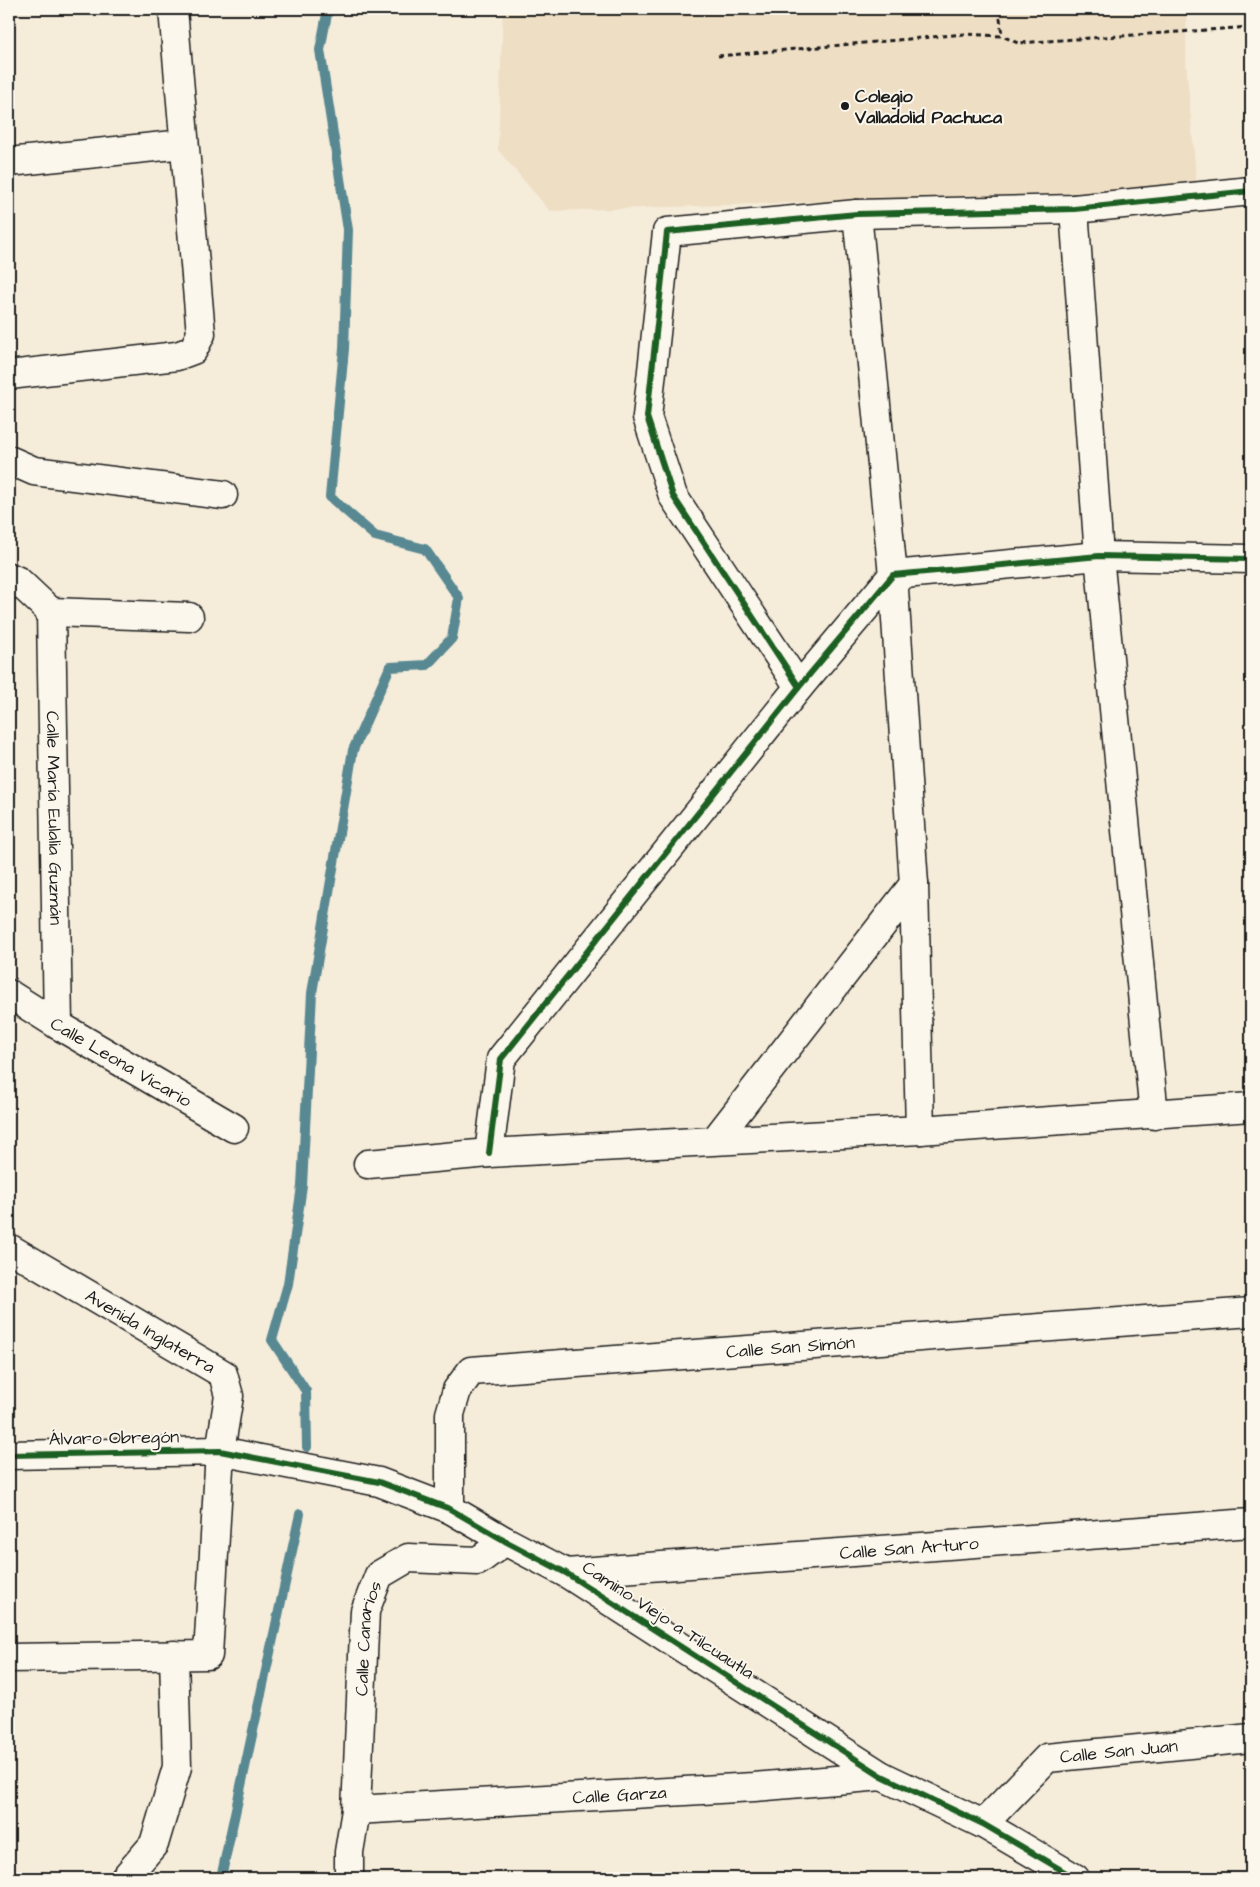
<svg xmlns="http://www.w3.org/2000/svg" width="1260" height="1887" font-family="'Architects Daughter',sans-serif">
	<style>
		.built { fill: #eedec4 }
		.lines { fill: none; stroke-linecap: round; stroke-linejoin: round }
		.stream { stroke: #598891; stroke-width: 10 }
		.street-casing { stroke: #1c1c1c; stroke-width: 31 }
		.secondary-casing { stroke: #1c1c1c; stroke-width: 31 }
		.path { stroke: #1c1c1c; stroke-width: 3; stroke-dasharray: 5 4; stroke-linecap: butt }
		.street { stroke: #fbf7ec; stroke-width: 28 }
		.secondary { stroke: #fbf7ec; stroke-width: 28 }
		.cycleway-casing { stroke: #fbf7ec; stroke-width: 9 }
		.cycleway { stroke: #1b5e20; stroke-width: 6 }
		.poi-dot { fill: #1c1c1c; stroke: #fbf7ec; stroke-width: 2 }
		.labels { text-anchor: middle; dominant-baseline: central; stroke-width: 4; stroke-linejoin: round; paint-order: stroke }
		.poi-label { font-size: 18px; font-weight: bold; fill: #1c1c1c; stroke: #fbf7ec; text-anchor: start }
		.street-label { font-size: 18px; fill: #1c1c1c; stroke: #fbf7ec }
	</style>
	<rect width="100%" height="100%" fill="#f5ecda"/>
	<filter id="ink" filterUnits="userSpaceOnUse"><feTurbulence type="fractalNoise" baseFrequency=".02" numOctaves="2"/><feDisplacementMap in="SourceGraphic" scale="10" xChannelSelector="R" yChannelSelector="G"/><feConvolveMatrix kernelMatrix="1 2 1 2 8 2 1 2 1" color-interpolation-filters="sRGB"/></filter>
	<g filter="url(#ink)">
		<path class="built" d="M503,9H1186V62L1197,189L550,211L498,150Z"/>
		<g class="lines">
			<path class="stream" d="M307,1447L306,1391L272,1340L288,1284L302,1186L312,993L353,750L390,667L427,665L452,638L459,598L425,549L375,536L330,497L344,349L348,230L320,50L328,9
				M221,1878L300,1514"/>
			<defs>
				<g id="street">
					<path d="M9,162L184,144"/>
					<path d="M1074,209L1099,556L1154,1115"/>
					<path d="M857,214L893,575L914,884L920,1130"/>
					<path d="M9,375L177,356L193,350L201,334L173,9"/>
					<path d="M9,460L34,471L223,495"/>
					<path d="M9,577L18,581L51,612L189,617"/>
					<path id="s1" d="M51,612L58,1025"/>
					<path d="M799,687L673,496L647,417L667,232L857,214L1074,209L1251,191"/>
					<path id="s2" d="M9,994L58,1025L234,1128"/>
					<path d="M716,1139L914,884"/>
					<path d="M489,1153L501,1059L799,687L893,575L1099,556L1251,559"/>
					<path d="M368,1164L489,1153L920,1130L1251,1107"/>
					<path d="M9,1455L220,1451L208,1655L9,1658"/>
					<path id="s3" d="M450,1509V1414L457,1390L471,1371L1251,1312"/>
					<path id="s4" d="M566,1573L1251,1523"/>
					<path id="s5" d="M356,1810L754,1787L882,1776"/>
					<path id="s6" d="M983,1824L1047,1758L1251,1738"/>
					<path d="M125,1878L154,1844L177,1767L174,1655"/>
					<path id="s7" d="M349,1878V1852L356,1810L365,1611L379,1575L408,1558L478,1561L505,1541"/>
				</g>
				<g id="secondary">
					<path id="s8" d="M9,1248L223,1374L229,1396L220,1451L379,1482L450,1509L505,1541L566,1573L882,1776L983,1824L1075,1878"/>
				</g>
			</defs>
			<use href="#street" class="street-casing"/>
			<use href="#secondary" class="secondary-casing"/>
			<path class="path" d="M999,9L1002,36
				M718,56L965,34L1002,36L1018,43L1251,27"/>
			<use href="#street" class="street"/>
			<use href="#secondary" class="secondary"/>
			<defs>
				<path id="cycleway" d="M799,687L673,496L647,417L667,232L857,214L1074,209L1251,191
					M489,1153L501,1059L799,687L893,575L1099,556L1251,559
					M9,1455L220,1451L379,1482L450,1509L505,1541L566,1573L882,1776L983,1824L1075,1878"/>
			</defs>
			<use href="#cycleway" class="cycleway-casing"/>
			<use href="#cycleway" class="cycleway"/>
		</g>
	</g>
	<circle class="poi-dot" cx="845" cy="106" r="5"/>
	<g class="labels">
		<g class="poi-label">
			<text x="855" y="96">Colegio<tspan x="855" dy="21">Valladolid Pachuca</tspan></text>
		</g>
		<g class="street-label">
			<text stroke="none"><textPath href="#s1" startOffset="206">Calle María Eulalia Guzmán</textPath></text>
			<text stroke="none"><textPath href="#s2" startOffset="131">Calle Leona Vicario</textPath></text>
			<text stroke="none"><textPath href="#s8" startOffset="164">Avenida Inglaterra</textPath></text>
			<text stroke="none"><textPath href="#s3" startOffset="464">Calle San Simón</textPath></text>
			<text transform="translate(114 1438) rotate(-1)">Álvaro Obregón</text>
			<text stroke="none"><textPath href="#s4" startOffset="344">Calle San Arturo</textPath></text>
			<text transform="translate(668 1620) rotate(33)">Camino Viejo a Tilcuautla</text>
			<text stroke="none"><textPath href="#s7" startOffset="241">Calle Canarios</textPath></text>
			<text stroke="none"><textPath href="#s6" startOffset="164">Calle San Juan</textPath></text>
			<text stroke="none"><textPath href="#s5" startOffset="264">Calle Garza</textPath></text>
		</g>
	</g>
	<rect width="1260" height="1887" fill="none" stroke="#fbf7ec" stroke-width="30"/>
	<rect x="15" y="15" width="1230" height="1857" fill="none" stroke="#1c1c1c" stroke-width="2" filter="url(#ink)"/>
</svg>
